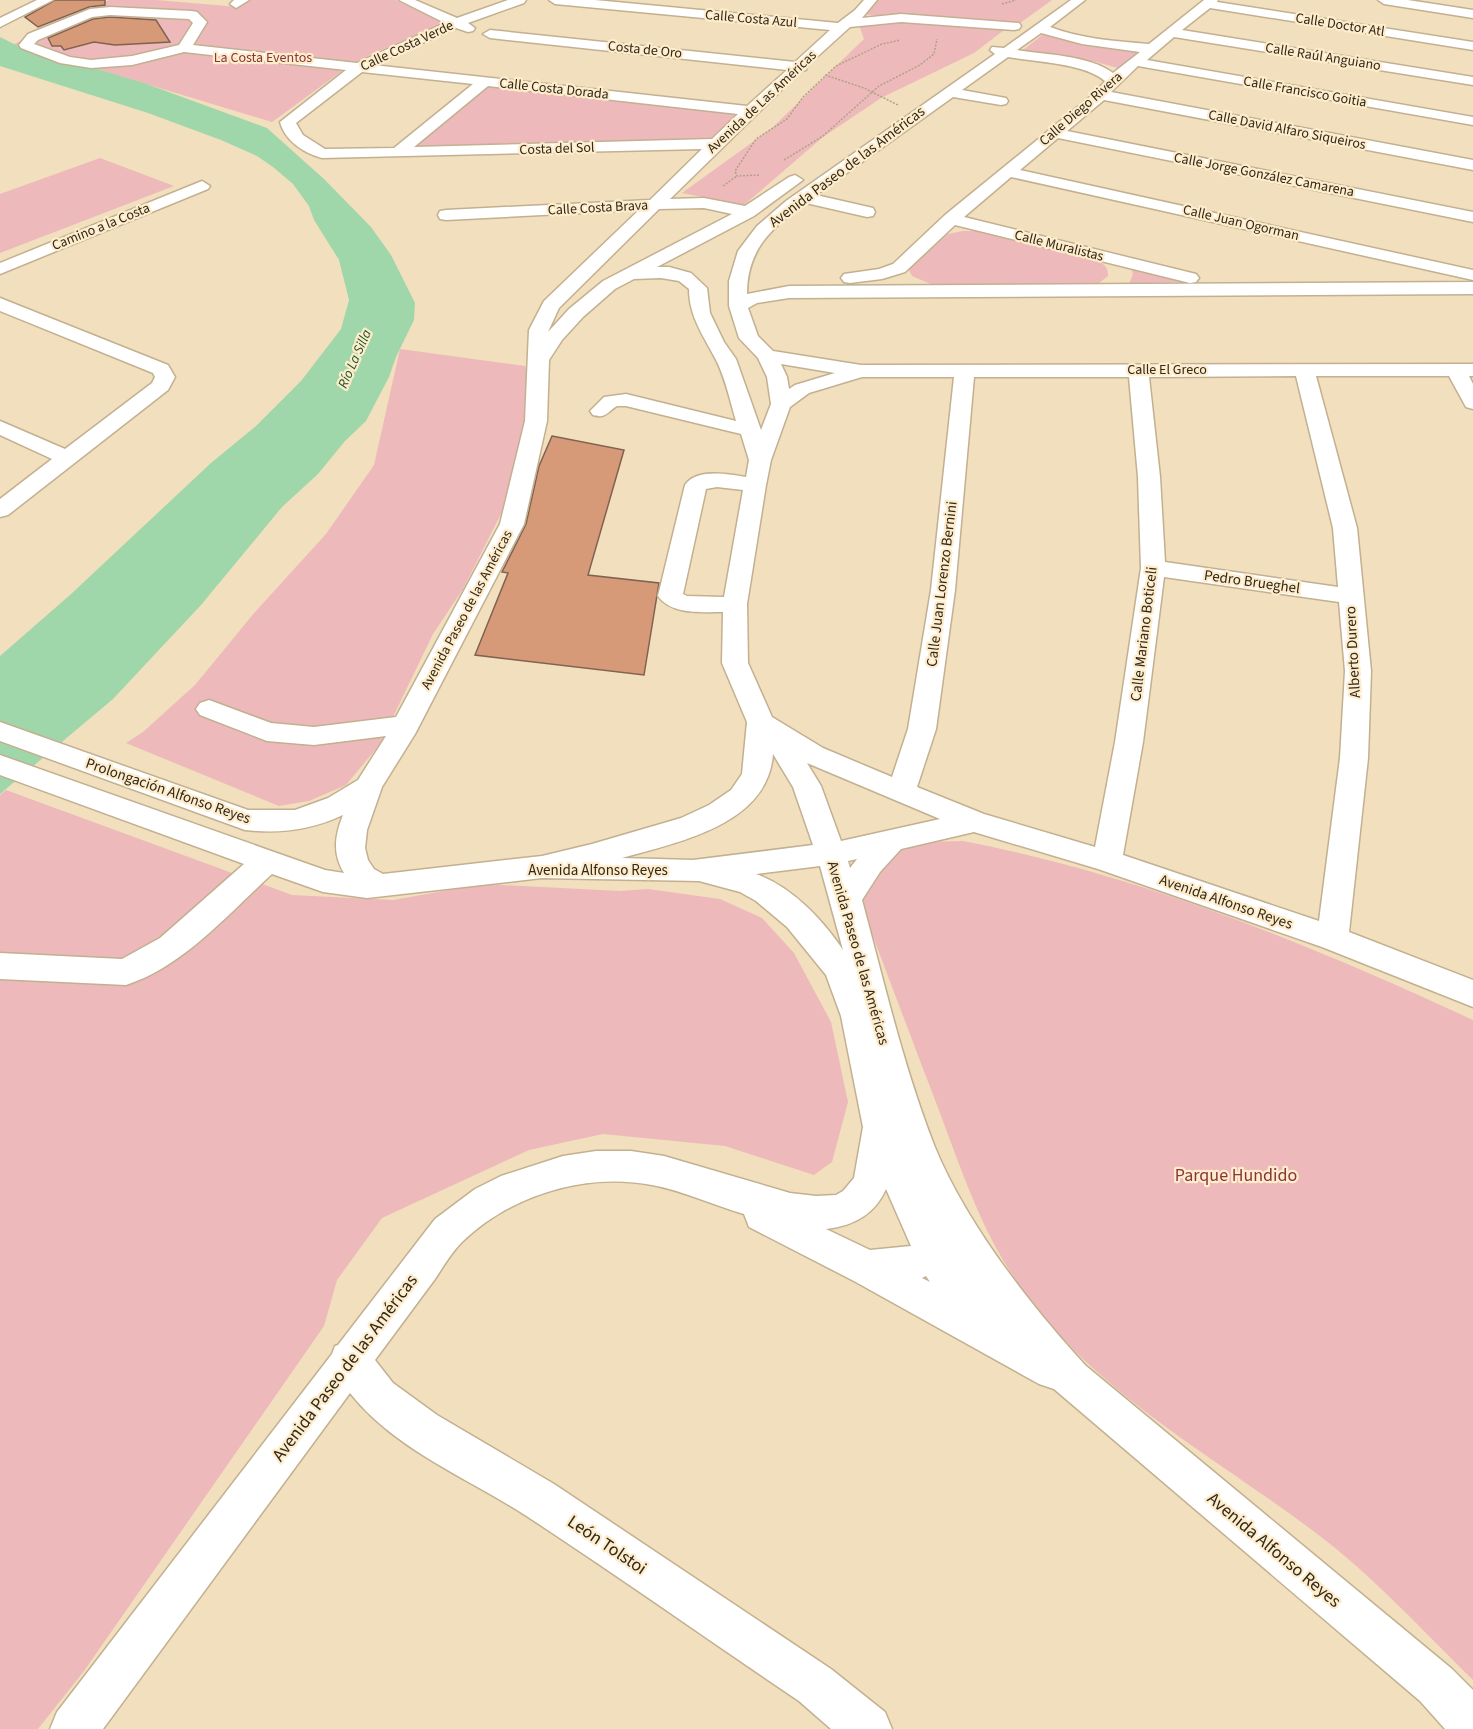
<svg xmlns="http://www.w3.org/2000/svg" width="1473" height="1729" font-family="'Source Sans 3',sans-serif">
	<style>
		.green { fill: #eeb9bb }
		.water { fill: #a0d7aa }
		.building { fill: #d69a79; stroke: #816251; stroke-width: 1.5 }
		.lines { fill: none; stroke-linecap: round; stroke-linejoin: round }
		.minor-casing { stroke: #c2b090; stroke-width: 3 }
		.path { stroke: #b0a287; stroke-width: 1.5; stroke-dasharray: 2 1.5; stroke-linecap: butt }
		.minor { fill: #fff; fill-rule: evenodd }
		.labels { text-anchor: middle; dominant-baseline: central; stroke-width: 4.5; stroke-linejoin: round; paint-order: stroke }
		.far-street-label { font-size: 14px; fill: #2f281b; stroke: #feecca }
		.far-park-label { font-size: 14px; fill: #88343e; stroke: #feecca }
		.far-water-label { font-size: 14px; font-style: italic; fill: #155228; stroke: #feecca }
		.street-label { font-size: 15px; fill: #2f281b; stroke: #feecca }
		.near-park-label { font-size: 18px; fill: #88343e; stroke: #feecca }
		.near-street-label { font-size: 18px; fill: #2f281b; stroke: #feecca }
	</style>
	<rect width="100%" height="100%" fill="#f1dfbd"/>
	<path class="green" d="M109,0H156L239,7L250,0H395L446,23L372,54L342,71L272,122L14,44Z
		M875,0H1052L1016,26L861,14Z
		M909,22L1008,27L974,53L881,98L823,137L744,205L682,193L772,128L864,39L859,25Z
		M1042,35L1110,48L1140,51L1118,68L1096,62L1022,51Z
		M485,85L743,114L720,139L413,149Z
		M100,158L174,186L0,253V194Z
		M963,231H978L1097,260C1105,265 1108,267 1108,276L1099,283L1088,285H933L912,276L909,270L911,264L948,234Z
		M1131,267L1196,281L1129,284L1133,274Z
		M400,349L525,366L528,373L529,410L506,504L463,589L433,634L380,744L346,785L309,801L279,806L126,743L143,732L195,685L255,612L326,534L374,465Z
		M6,790L292,895L393,900L483,884L620,891L648,889L720,899L762,918L794,953L831,1022L848,1102L832,1162L814,1175L725,1146L603,1134L529,1150L382,1218L337,1280L324,1326L84,1671L38,1729H0V795Z
		M963,841C1141,875 1309,944 1473,1020V1680C1422,1630 1373,1576 1316,1533C1213,1455 1085,1388 1013,1276C980,1226 961,1169 940,1113C913,1043 887,973 860,902L891,852L920,842Z"/>
	<path class="water" d="M0,37L14,44L144,83L267,128L324,179L371,227L391,255L415,303L414,320L396,357L389,377L366,421L345,441L318,474L282,507L201,605L113,699L0,794V656L70,595L211,463L256,426L301,381L341,329L349,300L339,260L314,220L309,206L293,184L273,167L257,156L221,140L148,113L0,66Z"/>
	<path class="building" d="M55,0H105V5L89,7L38,27L25,17Z
		M110,17L156,20L170,42L115,45L94,42L64,50L61,46H52L48,38L93,19Z
		M552,436L624,450L588,575L659,583L644,675L475,655L508,573L502,572L526,524L539,466Z"/>
	<g class="lines">
		<defs>
			<path id="minor" d="M37,0H53L0,27V18Z
				M234,0H249L236,8L230,4Z
				M399,0H415L457,18L508,0H526L524,3L468,23L475,28L473,31L468,32L456,28L373,65L747,106L787,70L490,38L483,34L490,30L795,62L830,30L555,4L549,0H595L838,23L855,10L864,0H877L862,18L901,14L1019,23L1021,26L1019,29L1014,30L901,22L850,27L807,66L806,70L801,71L670,199L704,198L745,206L789,177L795,175L803,180L754,216L657,267H669L691,273L707,288L710,313L724,342L736,359L761,430L771,404L767,377L758,358L739,338L729,306V281L738,251L757,226L786,201L995,54L990,50L992,47L1004,48L1071,0H1085L1050,27C1081,39 1115,41 1149,44L1204,0H1218L1217,2L1473,42V50L1210,8L1182,30L1473,77V85L1174,37L1147,60L1473,117V125L1138,66L1111,92L1473,160V170L1104,100L1067,131L1473,212V222L1058,138L1020,170L1473,270V280L1011,177L964,217L1196,274L1199,278L1196,282L1190,283L955,225L905,272L882,279L850,283L844,282L841,278L844,274L879,269L893,264L945,215L1096,92L1105,81C1084,63 1036,62 1008,57L962,90L1006,98L1008,101L1006,104L1001,105L953,97L816,195L873,208L875,212L873,216L867,217L806,203C772,227 747,249 747,294L789,286L1473,282V294L789,298L757,303L748,308L758,336L773,351L861,365L1473,364V376H1469L1473,384V409L1466,407L1449,376H1316L1357,528L1371,671L1368,758L1349,932L1473,980V1007L1322,947L1098,869L974,832L901,849L880,872L862,900C884,982 903,1065 934,1145C965,1222 1030,1305 1086,1366L1452,1669L1473,1690V1729H1445L1420,1701L1054,1389L1039,1384L854,1281L749,1227L744,1214C713,1205 684,1191 652,1185C585,1172 511,1195 462,1242C451,1253 443,1267 435,1279C415,1306 395,1333 375,1360L393,1383L437,1415L554,1484L831,1669L885,1712L892,1729H831L799,1701C707,1639 617,1575 525,1515C466,1477 394,1449 350,1393L103,1729H50L57,1712L332,1354L335,1346L338,1345L435,1219L475,1189L501,1176L563,1156L596,1151H631L664,1156L790,1193L816,1196L836,1195L843,1191L854,1178L863,1127L841,1016L826,975L787,927L756,901L740,892L699,881L542,878L367,898L323,892L272,874C228,914 184,966 126,985L0,979V953L122,959L160,938L244,864L0,775V755L325,870L344,873C332,853 335,835 343,815C311,830 280,834 245,830L0,741V722L248,810H295L328,798L358,780L386,736L314,745L267,741L200,715L196,709L200,703L209,700L271,723L314,727L396,717L500,524L525,421L529,330L544,301L639,210L446,220L440,219L438,215L440,211L446,210L650,200L702,149L322,158C304,153 285,141 280,122L346,70L184,52L132,65L91,68L60,63L21,48L19,45L28,34L90,9L110,7L192,11L197,12L207,22L193,45L357,63L445,23ZM110,15L189,19L193,23L179,45L132,56L91,60L70,57L34,44L38,40L92,17ZM1041,33L1082,44L1140,52L1113,73C1088,55 1047,55 1017,50ZM362,72L473,84L394,148L325,149L303,135L296,123ZM488,86L738,114L712,139L414,147ZM704,208L732,214L603,281L569,309L548,332L559,308L659,209ZM661,278L679,281L689,289C689,316 703,335 715,358C725,376 730,401 736,421L626,394L604,397L590,411L593,415C606,419 607,412 617,406H626L741,434L749,460L746,477C728,474 696,468 685,485L658,596C671,615 702,612 723,612L722,663L747,722L742,774L731,790L709,805L681,818L592,844L542,856L383,874L374,869L368,860L365,848L367,830L382,787L415,734L524,524L547,421L549,360L562,340L583,317L615,289L634,279ZM781,364L835,373L795,385L789,389L787,377ZM1296,376L1333,528L1338,587L1165,562L1160,477L1149,377ZM862,377H954L931,590L908,729L892,777L823,748L772,717L748,663L747,604L766,485L771,460L790,407L809,393ZM974,377H1129L1138,477L1141,568L1115,742L1095,847L984,814L917,787L936,729L955,590ZM717,487L743,490L724,597L687,596L683,594L706,489ZM1164,577L1339,602L1345,671L1340,758L1319,921L1123,855L1143,742ZM773,754L793,787L813,845L693,860L622,858C678,842 768,825 773,754ZM807,763L940,819L841,841L821,786ZM857,859L850,868L848,861ZM820,866L843,950C823,920 792,887 756,874ZM886,1189L911,1246L870,1250L826,1229C854,1226 875,1214 886,1189ZM926,1276L930,1282L922,1278Z
				M1378,0H1408L1473,10V18L1384,4Z
				M202,181L210,186L208,189L0,274V263Z
				M0,298L168,365L175,377L168,390L8,515L0,517V499L52,459L0,435V421L65,449L152,383L155,377L153,373L0,311Z"/>
		</defs>
		<use href="#minor" class="minor-casing"/>
		<path class="path" d="M1002,4L1016,0
			M825,75L864,88L898,105
			M784,160L823,136L879,86L920,65L934,54L937,39
			M759,175L737,176L735,171L756,139L787,119L803,97L836,66L882,44L900,40
			M723,186L737,176"/>
		<use href="#minor" class="minor"/>
	</g>
	<g class="labels">
		<g class="far-street-label">
			<text transform="translate(751 19) rotate(5)">Calle Costa Azul</text>
			<text transform="translate(1340 25) rotate(9)">Calle Doctor Atl</text>
			<text transform="translate(407 46) rotate(-25)">Calle Costa Verde</text>
			<text transform="translate(645 50) rotate(6)">Costa de Oro</text>
			<text transform="translate(1323 57) rotate(9)">Calle Raúl Anguiano</text>
			<text transform="translate(554 89) rotate(6)">Calle Costa Dorada</text>
			<text transform="translate(1305 92) rotate(10)">Calle Francisco Goitia</text>
			<text transform="translate(762 102) rotate(-43)">Avenida de Las Américas</text>
			<text transform="translate(1081 109) rotate(-41)">Calle Diego Rivera</text>
			<text transform="translate(1287 130) rotate(11)">Calle David Alfaro Siqueiros</text>
			<text transform="translate(557 149) rotate(-2)">Costa del Sol</text>
			<text transform="translate(1264 175) rotate(11)">Calle Jorge González Camarena</text>
			<text transform="translate(598 208) rotate(-3)">Calle Costa Brava</text>
			<text transform="translate(1241 223) rotate(13)">Calle Juan Ogorman</text>
			<text transform="translate(101 227) rotate(-22)">Camino a la Costa</text>
			<text transform="translate(1059 246) rotate(14)">Calle Muralistas</text>
			<text x="1167" y="370">Calle El Greco</text>
			<text transform="translate(467 610) rotate(-62)">Avenida Paseo de las Américas</text>
		</g>
		<g class="far-park-label">
			<text x="263" y="58">La Costa Eventos</text>
		</g>
		<g class="far-water-label">
			<text transform="translate(355 359) rotate(-66)">Río La Silla</text>
		</g>
		<g class="street-label">
			<text transform="translate(847 167) rotate(-37)">Avenida Paseo de las Américas</text>
			<text transform="translate(1252 582) rotate(8)">Pedro Brueghel</text>
			<text transform="translate(942 584) rotate(-83)">Calle Juan Lorenzo Bernini</text>
			<text transform="translate(1144 634) rotate(-83)">Calle Mariano Boticeli</text>
			<text transform="translate(1353 652) rotate(-93)">Alberto Durero</text>
			<text transform="translate(168 791) rotate(19)">Prolongación Alfonso Reyes</text>
			<text x="598" y="870">Avenida Alfonso Reyes</text>
			<text transform="translate(1226 902) rotate(19)">Avenida Alfonso Reyes</text>
			<text transform="translate(858 953) rotate(74)">Avenida Paseo de las Américas</text>
		</g>
		<g class="near-park-label">
			<text x="1236" y="1175">Parque Hundido</text>
		</g>
		<g class="near-street-label">
			<text transform="translate(345 1368) rotate(-53)">Avenida Paseo de las Américas</text>
			<text transform="translate(607 1545) rotate(34)">León Tolstoi</text>
			<text transform="translate(1274 1550) rotate(40)">Avenida Alfonso Reyes</text>
		</g>
	</g>
</svg>
